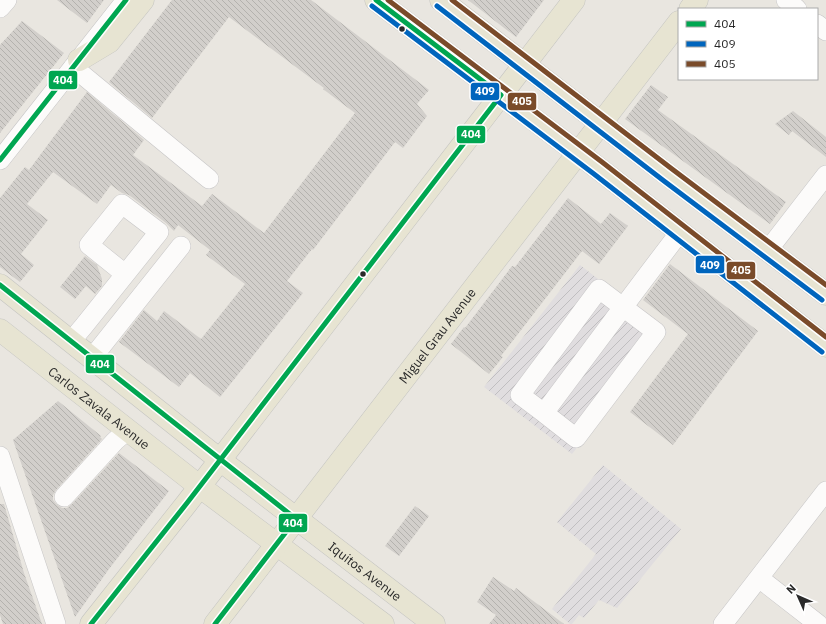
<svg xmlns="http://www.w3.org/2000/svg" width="826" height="624" font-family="'IBM Plex Sans',sans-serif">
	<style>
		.industrial { fill: url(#industrial-furrows) }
		.building { fill: url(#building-back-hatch) }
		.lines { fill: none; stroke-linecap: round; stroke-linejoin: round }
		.minor-casing { stroke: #c6c5c6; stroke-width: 20 }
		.major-casing { stroke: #c4c4c1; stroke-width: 23 }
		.minor { stroke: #fcfbfa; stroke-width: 19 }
		.major { stroke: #e7e4d2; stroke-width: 22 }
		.bus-1-casing { stroke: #fff; stroke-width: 8 }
		.bus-2-casing { stroke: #fff; stroke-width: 8 }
		.bus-3-casing { stroke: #fff; stroke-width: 8 }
		.bus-1 { stroke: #00a651; stroke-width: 5 }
		.bus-2 { stroke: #0065bd; stroke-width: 5 }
		.bus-3 { stroke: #7a4b2a; stroke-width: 5 }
		.bus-dot { fill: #2a2a2a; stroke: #fff; stroke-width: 1.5 }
		.labels { text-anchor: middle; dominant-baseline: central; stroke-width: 4; stroke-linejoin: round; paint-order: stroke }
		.street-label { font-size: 13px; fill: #2a2a2a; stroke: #fff }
		.line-badge { stroke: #fff; stroke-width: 1.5 }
		.badge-label { font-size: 11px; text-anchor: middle; font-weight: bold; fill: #fff }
	</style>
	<defs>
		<pattern id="industrial-furrows" width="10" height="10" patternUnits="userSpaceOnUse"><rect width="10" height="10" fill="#e0dddf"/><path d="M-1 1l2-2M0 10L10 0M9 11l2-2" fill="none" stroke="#c0bec0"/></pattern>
		<pattern id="building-back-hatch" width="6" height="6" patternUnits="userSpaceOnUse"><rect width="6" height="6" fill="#d2cfcb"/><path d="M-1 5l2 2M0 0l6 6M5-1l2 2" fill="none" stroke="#b4b2ae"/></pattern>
	</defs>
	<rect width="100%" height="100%" fill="#e9e6e0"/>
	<path class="industrial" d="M580,265L667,332L572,454L484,387Z
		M603,465L681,529L617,608L599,600L584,618L579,615L572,624H570L552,609L596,554L557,522Z"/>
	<path class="building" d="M57,0H104L87,23Z
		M172,0H311L429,90L417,104L427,116L403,148L395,142L313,250L312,249L287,281L303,293L220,397L190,373L179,387L119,342L144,310L157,321L164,311L201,339L245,284L206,255L210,250L178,225L174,231L166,223L129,195L122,193L111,185L97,204L53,172L27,204L48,220L21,254L34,265L20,282L0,267V198L25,167L29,170L87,92L144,140L133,155L202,206L212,194L264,233L355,113L323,89L324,88L229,17L152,118L109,82Z
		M468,0H544L516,37Z
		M22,21L64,53L0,133V45Z
		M651,85L668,97L658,110L786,202L770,224L625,119Z
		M793,111L826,137V157L792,131L789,135L775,124Z
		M568,198L601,224L610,213L628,226L599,264L582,251L501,356L503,357L489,374L451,344L464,327L465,328L512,266L515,267Z
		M85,256L97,265L102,279V286L95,294L86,286L75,299L60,287Z
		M670,264L758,331L673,445L630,412L688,334L643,300Z
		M58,401L101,436L100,437L102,439L56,490L53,495V500L57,505L62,508H67L72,504L119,453L169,491L109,569L75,617L13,440Z
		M0,504H4L24,573L42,624H3L0,615Z
		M415,506L429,516L399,556L385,546Z
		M493,577L514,591L516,588L564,624H489L496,615L477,602Z"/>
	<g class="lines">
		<defs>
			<path id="minor" d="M786,0L797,9
				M0,8L7,0
				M817,24L826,31
				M73,67L209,179
				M0,160L126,0
				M768,250L826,175
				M71,341L83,327L159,232L122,204L89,245L125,274
				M92,358L181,246
				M544,413L576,438L656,332L599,289L520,395L544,413C589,353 634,292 680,232
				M0,456L56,624
				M64,497L115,441L122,435L130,432
				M759,578L818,624
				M723,624L826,491"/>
			<g id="major">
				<path d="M376,0L598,168L826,346"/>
				<path d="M441,0L668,175L826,294"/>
				<path d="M690,9L697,0"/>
				<path d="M79,60L109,42L143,0"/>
				<path id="s1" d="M0,285L220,460L434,624"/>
				<path id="s2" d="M0,330L199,486L383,624"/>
				<path d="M91,624L187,503L574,0"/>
				<path id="s3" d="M215,624L679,22"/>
			</g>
		</defs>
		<use href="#minor" class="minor-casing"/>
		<use href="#major" class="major-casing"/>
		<use href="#minor" class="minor"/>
		<use href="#major" class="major"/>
		<defs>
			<path id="bus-1" d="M0,160L126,0
				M0,285L296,519L215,624
				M91,624L187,503L501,95L376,0"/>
			<path id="bus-2" d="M372,6L594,174L822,352
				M437,6L664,181L822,300"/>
			<path id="bus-3" d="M388,0L602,162L826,337
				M452,0L672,169L826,285"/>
		</defs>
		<use href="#bus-1" class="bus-1-casing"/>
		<use href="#bus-2" class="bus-2-casing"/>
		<use href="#bus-3" class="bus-3-casing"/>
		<use href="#bus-1" class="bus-1"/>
		<use href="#bus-2" class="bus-2"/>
		<use href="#bus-3" class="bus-3"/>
	</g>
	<g class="bus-dot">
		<circle cx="402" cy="29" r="3.5"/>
		<circle cx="363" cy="274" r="3.5"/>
	</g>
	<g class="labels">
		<g class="street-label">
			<text stroke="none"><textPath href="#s3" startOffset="364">Miguel Grau Avenue</textPath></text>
			<text stroke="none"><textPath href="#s2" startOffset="126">Carlos Zavala Avenue</textPath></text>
			<text stroke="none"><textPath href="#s1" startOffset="464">Iquitos Avenue</textPath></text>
		</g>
	</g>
	<g class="line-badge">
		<rect x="48" y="70" width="30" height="20" rx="4" fill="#00a651"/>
		<rect x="470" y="82" width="30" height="19" rx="4" fill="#0065bd"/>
		<rect x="507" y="92" width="30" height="19" rx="4" fill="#7a4b2a"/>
		<rect x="456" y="125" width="30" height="19" rx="4" fill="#00a651"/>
		<rect x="695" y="255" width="30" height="19" rx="4" fill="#0065bd"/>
		<rect x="726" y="261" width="30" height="19" rx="4" fill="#7a4b2a"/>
		<rect x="85" y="354" width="30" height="20" rx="4" fill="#00a651"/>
		<rect x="278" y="513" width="30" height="20" rx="4" fill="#00a651"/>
	</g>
	<g class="badge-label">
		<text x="63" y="84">404</text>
		<text x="485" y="95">409</text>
		<text x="522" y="105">405</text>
		<text x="471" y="138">404</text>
		<text x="710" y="269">409</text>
		<text x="741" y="274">405</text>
		<text x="100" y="368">404</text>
		<text x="293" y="527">404</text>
	</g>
	<rect x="678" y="8" width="140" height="72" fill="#ffffff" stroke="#aaaaaa"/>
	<rect x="686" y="21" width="20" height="6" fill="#00a651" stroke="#aaaaaa"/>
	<text x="714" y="28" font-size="12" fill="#2a2a2a">404</text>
	<rect x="686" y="41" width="20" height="6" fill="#0065bd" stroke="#aaaaaa"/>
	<text x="714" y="48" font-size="12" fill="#2a2a2a">409</text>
	<rect x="686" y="61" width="20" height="6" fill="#7a4b2a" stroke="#aaaaaa"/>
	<text x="714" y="68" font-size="12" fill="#2a2a2a">405</text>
	<g transform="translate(798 596) rotate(315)" stroke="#ffffff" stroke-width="3" paint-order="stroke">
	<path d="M0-3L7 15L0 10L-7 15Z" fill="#2a2a2a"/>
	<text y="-6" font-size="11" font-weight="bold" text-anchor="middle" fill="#2a2a2a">N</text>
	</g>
</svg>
